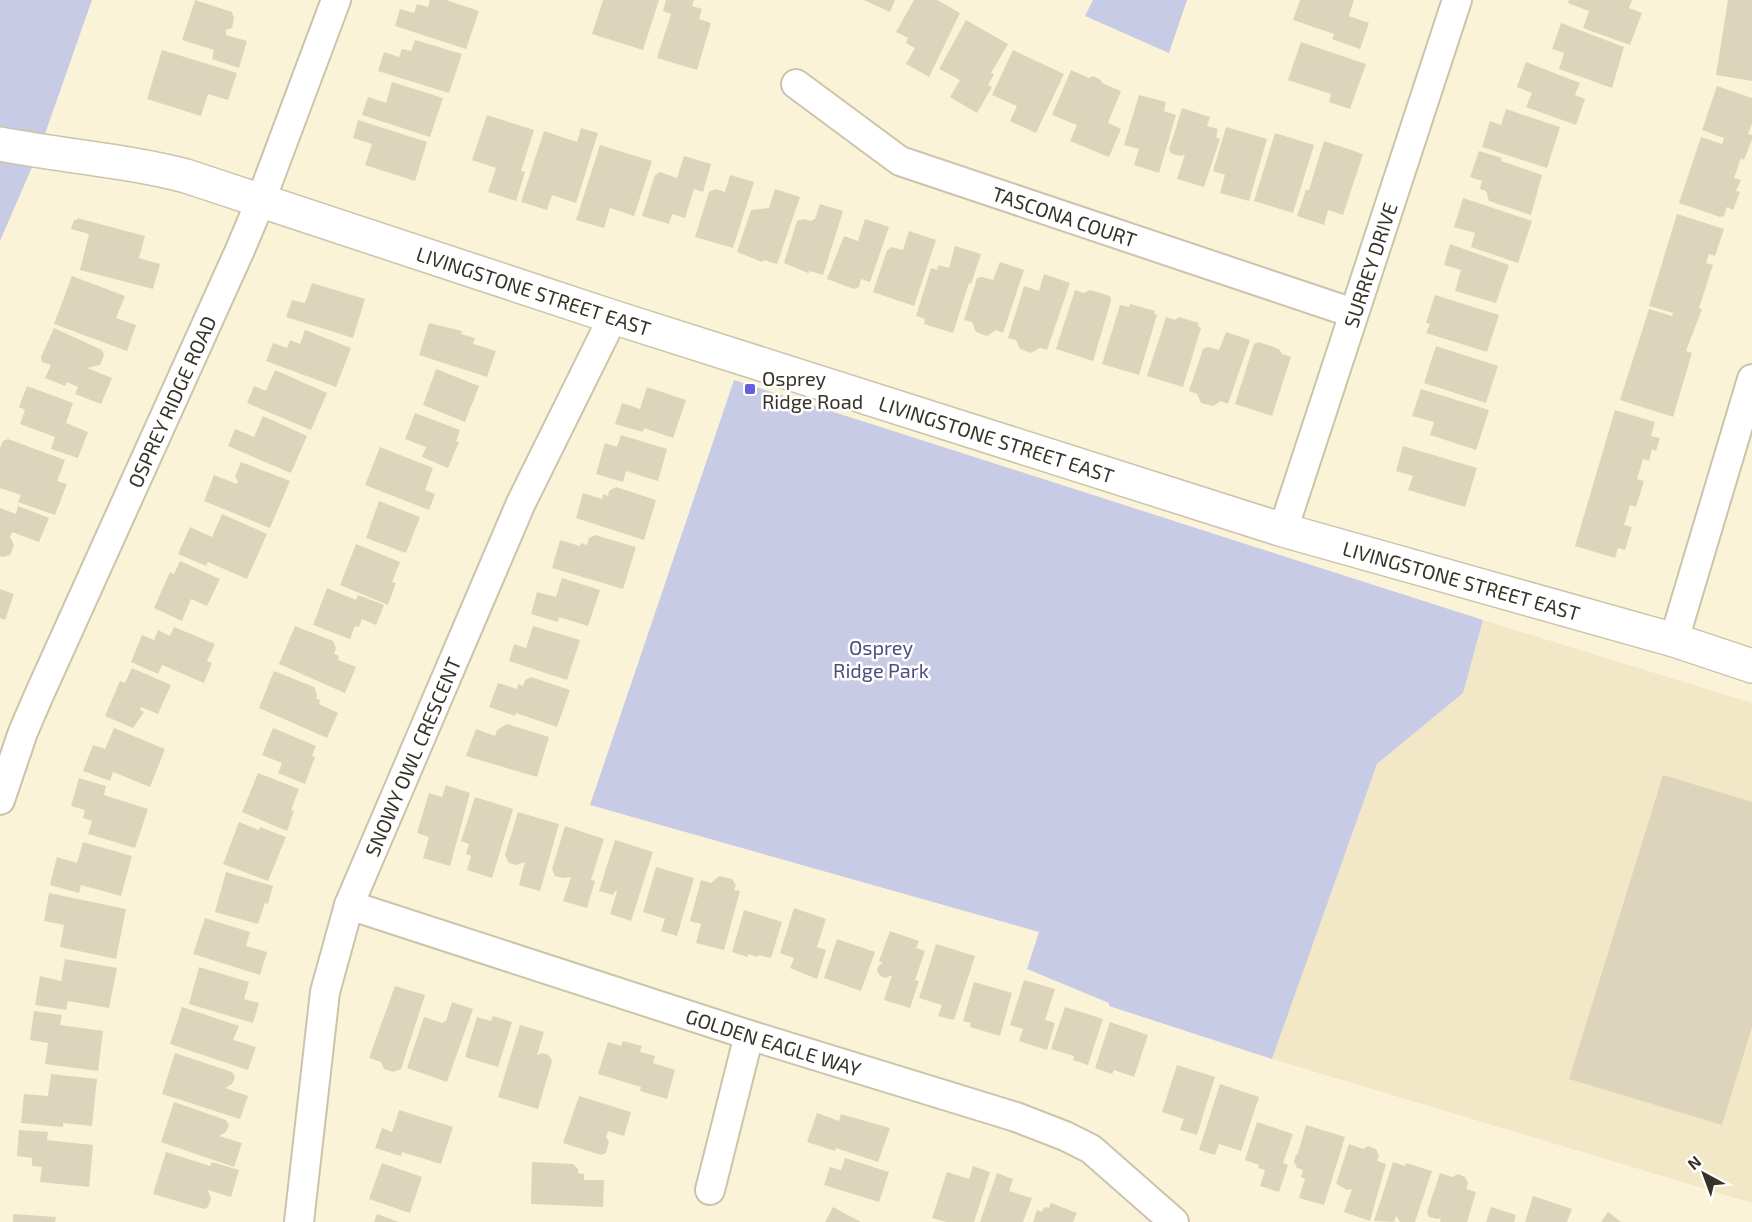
<svg xmlns="http://www.w3.org/2000/svg" width="1752" height="1222" font-family="'Exo 2',sans-serif">
	<style>
		.built { fill: #f2e7c6 }
		.green { fill: #c8cbe5 }
		.building { fill: #ddd5bb }
		.lines { fill: none; stroke-linecap: round; stroke-linejoin: round }
		.minor-casing { stroke: #ccc3aa; stroke-width: 32 }
		.tertiary-casing { stroke: #ccc3aa; stroke-width: 36 }
		.minor { stroke: #fff; stroke-width: 28 }
		.tertiary { stroke: #fff; stroke-width: 33 }
		.poi-dot { fill: #6460d9; stroke: #fff; stroke-width: 2 }
		.labels { text-anchor: middle; dominant-baseline: central; stroke-width: 5; stroke-linejoin: round; paint-order: stroke }
		.street-label { font-size: 20px; fill: #373329; stroke: #fff }
		.poi-label { font-size: 20px; fill: #373329; stroke: #fff; text-anchor: start }
		.park-label { font-size: 20px; fill: #4c4e7e; stroke: #fff }
	</style>
	<rect width="100%" height="100%" fill="#fbf3d8"/>
	<path class="built" d="M1483,620L1752,703V1203L1272,1059L1377,764L1463,693Z"/>
	<path class="green" d="M0,0H92L39,151L0,241Z
		M1093,0H1187L1169,53L1085,16Z
		M734,380L1483,620L1463,693L1377,764L1272,1059L1109,1006V1003L1027,969L1039,932L590,805Z"/>
	<path class="building" d="M195,0L232,12L234,18L232,28L226,30V35L247,41L239,68L212,59L214,50L182,40Z
		M430,0H446L479,11L466,49L395,26L400,9L414,13L417,4L428,7Z
		M603,0H659L643,50L592,34Z
		M666,0H694L692,6L702,9L699,19L711,23L697,70L657,58L671,14L663,11Z
		M864,0H895L890,12Z
		M914,0H937L960,13L929,77L906,64L915,48L906,43L908,38L896,32Z
		M1300,0H1354L1349,16L1369,23L1360,49L1332,39L1334,34L1293,20Z
		M1569,0H1632L1629,8L1642,13L1630,45L1583,28L1589,11L1568,3Z
		M1728,0H1752V81L1716,75Z
		M966,20L1008,44L991,73L994,74L988,85L992,87L977,113L950,97L960,80L939,69Z
		M1561,23L1624,47L1612,88L1559,69L1564,53L1552,49Z
		M415,40L462,54L449,93L378,71L384,52L399,57L402,49L411,51Z
		M1301,42L1366,64L1350,109L1329,102L1331,94L1288,80Z
		M162,50L237,73L228,100L208,94L201,116L147,99Z
		M1013,50L1064,74L1036,133L1010,121L1017,106L992,95Z
		M1526,62L1580,83L1575,95L1585,99L1576,125L1526,107L1532,93L1517,87Z
		M1071,70L1089,78L1093,76L1101,80L1102,83L1121,91L1108,123L1121,129L1109,157L1070,141L1077,125L1052,115Z
		M392,82L443,98L430,137L362,115L368,97L386,103Z
		M1717,86L1752,98V123L1748,134L1752,135V139L1744,160L1741,158L1734,178L1741,180L1736,191L1740,192L1733,210L1727,207L1724,216L1720,217L1679,203L1701,137L1722,144L1724,138L1702,130Z
		M1139,95L1166,102L1164,111L1176,115L1159,173L1134,165L1139,149L1124,145Z
		M1182,108L1210,117L1207,126L1218,129L1216,137L1220,139L1204,187L1177,179L1185,154L1181,156L1172,154L1169,150Z
		M1506,109L1560,127L1547,168L1482,147L1490,121L1501,125Z
		M487,115L534,130L521,171L525,172L516,201L488,192L496,168L472,160Z
		M358,120L427,142L415,181L365,165L372,144L353,138Z
		M1226,127L1267,139L1249,201L1220,193L1225,175L1213,171Z
		M581,128L598,133L576,203L552,195L547,210L521,202L544,131L577,142Z
		M1275,133L1314,145L1293,213L1254,201Z
		M1324,141L1363,154L1343,215L1328,210L1324,225L1297,216L1306,190H1309Z
		M600,145L652,161L634,216L610,208L604,228L576,220Z
		M1479,151L1502,158L1501,161L1542,175L1531,215L1489,201L1486,191L1480,189L1482,181L1470,177Z
		M684,156L711,164L703,192L694,189L685,218L672,214L669,224L642,216L655,175L660,172L677,178Z
		M730,175L754,182L733,248L695,237L709,192L715,189L725,192Z
		M775,189L800,197L777,264L764,260L762,262L737,252L751,210L769,208Z
		M1463,198L1532,221L1518,263L1471,247L1475,233L1454,227Z
		M820,204L843,211L823,275L810,271L808,273L784,263L797,221L803,219L811,221L815,219Z
		M1677,214L1724,229L1715,256L1709,254L1706,263L1713,265L1699,308L1702,309L1686,351L1692,353L1673,417L1620,400L1649,309L1672,316L1673,313L1649,306Z
		M77,218L145,236L139,258L160,264L153,289L80,270L89,234L71,229L74,220H77Z
		M865,219L889,227L870,282L861,279L859,287L854,289L827,279L844,236L858,241Z
		M909,231L936,240L914,306L873,292L887,250L892,247L903,250Z
		M1450,244L1509,265L1496,303L1455,291L1461,270L1444,265Z
		M955,246L981,254L971,284L969,283L953,333L924,324L925,319L916,316L931,268L937,270L938,265L949,268Z
		M1000,262L1024,270L1003,333L996,330L987,336L976,332L972,322L964,320L977,278L982,277L993,280Z
		M1044,274L1070,283L1047,350L1040,348L1031,353L1020,349L1016,340L1008,338L1024,286L1039,291Z
		M72,276L125,296L116,318L136,325L127,351L54,324Z
		M312,283L365,299L353,338L286,317L292,300L305,303Z
		M1075,290L1084,293L1090,290L1110,296L1111,301L1093,361L1056,349Z
		M1435,295L1499,315L1487,352L1426,333L1430,324L1426,323Z
		M1130,304L1155,311L1154,313L1157,315L1139,375L1102,364L1120,305L1129,307Z
		M1166,317L1175,320L1179,317L1199,323L1198,326L1201,328L1183,387L1147,376Z
		M429,323L462,331L461,334L475,338L473,344L496,351L487,377L419,355Z
		M54,328L102,350L104,355L100,365L87,368L112,378L101,404L75,394L78,387L67,382L65,386L45,378L51,365L42,362L41,357Z
		M305,330L351,348L336,387L266,361L273,343L287,348L290,340L300,344Z
		M1226,332L1250,340L1228,404L1221,401L1213,406L1201,403L1197,394L1189,391L1203,349L1208,347L1219,350Z
		M1259,342L1279,349L1282,354L1291,357L1272,416L1235,404L1254,344Z
		M1436,346L1498,366L1486,403L1424,383Z
		M436,369L479,386L465,422L423,405Z
		M275,370L327,393L311,430L247,403L254,386L266,391Z
		M27,386L73,403L66,423L88,432L78,458L51,449L55,437L20,424L25,410L19,407Z
		M647,387L686,400L673,438L644,428L643,432L615,424L622,403L640,409Z
		M1421,389L1489,410L1476,450L1430,435L1434,422L1412,416Z
		M1615,410L1655,422L1651,436L1660,438L1656,451L1652,449L1649,461L1643,459L1637,479L1644,481L1636,507L1630,505L1624,525L1632,527L1625,550L1618,548L1615,558L1575,546Z
		M415,413L460,430L456,441L459,442L448,468L422,457L426,447L405,439Z
		M263,416L307,436L291,473L228,446L235,429L254,437Z
		M621,435L667,449L658,481L626,471L623,482L596,474L605,443L617,447Z
		M8,439L65,460L57,481L67,484L55,515L18,502L21,495L0,488V448L3,441Z
		M1403,446L1477,468L1465,507L1408,490L1413,476L1396,471Z
		M380,447L433,468L425,490L435,494L429,510L365,485Z
		M241,462L290,481L270,528L204,501L214,475L237,484L238,481L235,477Z
		M616,487L656,500L644,540L576,518L583,493L602,499L603,494L608,496L609,491Z
		M379,501L420,517L406,553L366,538Z
		M18,506L49,518L39,542L12,532L10,537L14,545L10,555L3,557L0,556V508L16,514Z
		M222,514L267,534L247,579L208,562L206,566L178,554L190,527L212,537Z
		M595,535L636,547L623,589L552,568L560,540L580,546L581,543L587,545L589,538Z
		M356,544L400,562L392,582L396,583L388,605L340,585Z
		M180,561L220,579L207,606L191,599L182,621L154,608L170,572L174,574Z
		M562,578L600,590L588,626L559,617L558,622L531,614L537,592L556,597Z
		M327,588L356,600L358,595L384,605L376,625L362,619L359,627L355,626L350,639L313,625Z
		M0,589L14,594L5,620L0,618Z
		M295,626L333,641L336,648L334,654L339,656L338,660L356,667L345,693L279,664Z
		M533,626L580,640L567,680L509,661L514,644L526,648Z
		M174,627L215,644L207,661L212,663L204,683L162,665L158,674L131,662L142,635L154,640L158,630L170,636Z
		M132,668L171,685L158,714L141,707L140,710L144,712L133,728L105,716L120,681L125,683Z
		M274,671L314,687L317,694L316,698L320,700L319,704L338,713L327,738L259,708Z
		M531,677L570,690L557,727L516,713L515,716L489,707L498,683L517,689L518,684L523,686L525,680Z
		M507,724L549,737L537,777L466,756L476,729L495,736L497,730Z
		M114,728L165,749L150,787L113,772L110,781L83,771L93,745L105,749Z
		M273,728L316,746L312,756L315,757L305,784L278,773L282,763L262,755Z
		M258,773L299,789L291,810L294,811L287,831L242,812Z
		M1663,775L1752,802V1027L1722,1125L1569,1079Z
		M79,778L106,786L104,795L148,809L135,848L88,834L92,821L83,818L85,810L71,806Z
		M446,785L470,793L450,866L423,858L429,837L417,833L429,793L442,797Z
		M475,797L513,809L492,878L467,870L471,856L466,854L469,844L461,841Z
		M518,812L559,824L540,891L519,885L525,862L516,865L509,863L505,855Z
		M239,822L259,830L260,827L286,837L268,881L223,864Z
		M565,826L604,839L591,880L595,881L587,908L563,901L571,877L563,878L555,876L552,869Z
		M615,840L653,852L631,921L610,914L617,892L615,891L613,895L599,891Z
		M83,842L132,856L121,896L81,885L79,893L50,885L57,857L77,863Z
		M656,867L694,878L677,936L661,931L665,919L643,912Z
		M226,872L273,886L268,904L265,903L258,924L215,912Z
		M719,876L732,879L736,885L734,890L740,891L724,950L696,943L701,924L690,921L701,880L711,883Z
		M49,893L126,909L116,959L60,947L64,925L44,921Z
		M794,908L826,919L817,947L826,950L817,979L790,968L794,958L780,953Z
		M744,910L782,922L771,958L758,955L757,957L748,954V957L732,952Z
		M205,918L250,932L246,946L267,952L260,975L193,954Z
		M890,931L919,941L916,948L925,951L915,980L919,981L910,1008L884,1000L892,975L886,978L880,976L877,970L879,965L883,963L879,961Z
		M837,939L875,952L861,991L824,978Z
		M936,944L975,956L954,1020L938,1016L942,1005L919,998Z
		M65,959L117,968L109,1008L68,1001L66,1010L35,1005L40,976L61,981Z
		M199,967L249,982L244,999L259,1003L253,1023L189,1004Z
		M1024,980L1055,989L1045,1020L1055,1023L1047,1050L1019,1041L1023,1029L1010,1025Z
		M974,982L1012,993L1000,1036L970,1027L971,1023L963,1021Z
		M395,986L425,995L401,1069L393,1072L384,1069L381,1062L369,1058Z
		M452,1002L473,1009L447,1082L407,1068L424,1017L442,1023L446,1021Z
		M182,1007L239,1026L233,1040L256,1047L248,1070L170,1044Z
		M1065,1007L1103,1019L1088,1065L1073,1060L1074,1056L1051,1049Z
		M34,1011L62,1015L60,1025L103,1031L98,1071L45,1064L48,1043L30,1040Z
		M493,1016L512,1022L498,1067L465,1057L477,1017L491,1021Z
		M1110,1022L1148,1035L1134,1077L1114,1070L1112,1074L1095,1068Z
		M520,1025L544,1032L537,1055L542,1053L549,1055L552,1061L538,1109L498,1097Z
		M623,1041L642,1046L640,1052L655,1056L653,1063L675,1070L667,1099L640,1091L641,1087L598,1074L608,1042L621,1046Z
		M175,1053L232,1072L235,1077L232,1084L225,1088L248,1096L240,1119L162,1094Z
		M1177,1065L1215,1077L1197,1135L1180,1130L1184,1119L1162,1112Z
		M51,1074L97,1079L92,1126L63,1123V1127L21,1123L24,1094L48,1096Z
		M1220,1084L1259,1097L1241,1151L1219,1144L1215,1155L1199,1150Z
		M579,1096L631,1112L624,1136L608,1131L606,1137L609,1142L606,1153L601,1155L563,1143Z
		M174,1102L226,1120L229,1125L226,1132L219,1136L242,1143L234,1167L161,1142Z
		M399,1110L453,1127L441,1164L402,1152L401,1156L375,1148L382,1128L392,1132Z
		M817,1113L839,1121L841,1114L890,1128L878,1162L836,1148L835,1151L807,1142Z
		M1257,1122L1293,1134L1283,1163L1288,1165L1279,1192L1260,1186L1265,1170L1258,1168L1259,1165L1245,1160Z
		M1306,1125L1345,1137L1324,1205L1299,1198L1305,1179L1301,1177L1303,1170L1297,1168L1294,1162L1296,1155L1299,1153H1298Z
		M19,1130L48,1132L47,1140L93,1145L89,1187L40,1182L42,1167L32,1166V1158L17,1156Z
		M1349,1144L1363,1149L1368,1146L1376,1149L1379,1155L1377,1161L1386,1164L1370,1221L1344,1212L1352,1189L1347,1190L1336,1184Z
		M166,1152L210,1166L212,1162L239,1170L231,1197L208,1190L211,1198L208,1207L204,1209L153,1194Z
		M845,1158L889,1172L879,1202L824,1185L830,1167L841,1170Z
		M532,1162L573,1164L578,1169V1173L584,1174V1180H604L603,1207L531,1204Z
		M1393,1162L1405,1166L1406,1163L1432,1171L1415,1222H1400L1396,1216L1394,1222L1374,1221Z
		M382,1163L422,1177L410,1213L369,1199Z
		M973,1166L990,1172L974,1222H946L932,1218L947,1172L969,1179Z
		M997,1173L1013,1179L1009,1191L1032,1198L1023,1222H980Z
		M1440,1173L1452,1177L1458,1174L1465,1177L1468,1183L1466,1189L1476,1192L1467,1222H1440L1441,1217L1438,1219L1429,1217L1427,1212Z
		M1533,1196L1572,1209L1567,1222H1525Z
		M1051,1203L1077,1213L1073,1222H1033L1037,1210L1042,1212L1044,1207L1049,1208Z
		M833,1207L861,1222H825Z
		M1491,1207L1516,1215L1514,1222H1486Z
		M1608,1212L1621,1222H1601Z
		M13,1214L56,1217L55,1222H13Z
		M377,1214L399,1222H374Z"/>
	<g class="lines">
		<defs>
			<g id="minor">
				<path id="s1" d="M796,84L900,161L1353,313"/>
				<path id="s2" d="M1283,530L1457,0"/>
				<path d="M1674,640L1752,379"/>
				<path id="s3" d="M0,800L23,732L39,695L240,250L261,200L336,0"/>
				<path id="s4" d="M349,905L749,1035L1016,1117L1065,1136L1091,1149L1174,1222"/>
				<path d="M710,1190L749,1035"/>
				<path id="s5" d="M299,1222L325,992L349,905L521,503L613,317"/>
			</g>
			<g id="tertiary">
				<path id="s6" d="M0,144C62,156 124,160 186,176L613,317L1283,530L1674,640L1752,666"/>
			</g>
		</defs>
		<use href="#minor" class="minor-casing"/>
		<use href="#tertiary" class="tertiary-casing"/>
		<use href="#minor" class="minor"/>
		<use href="#tertiary" class="tertiary"/>
	</g>
	<rect class="poi-dot" x="744" y="383" width="12" height="12" rx="3"/>
	<g class="labels">
		<g class="street-label">
			<text stroke="none"><textPath href="#s1" startOffset="303">TASCONA COURT</textPath></text>
			<text stroke="none"><textPath href="#s2" startOffset="279">SURREY DRIVE</textPath></text>
			<text stroke="none"><textPath href="#s6" startOffset="555">LIVINGSTONE STREET EAST</textPath></text>
			<text stroke="none"><textPath href="#s3" startOffset="434">OSPREY RIDGE ROAD</textPath></text>
			<text stroke="none"><textPath href="#s6" startOffset="1041">LIVINGSTONE STREET EAST</textPath></text>
			<text stroke="none"><textPath href="#s6" startOffset="1527">LIVINGSTONE STREET EAST</textPath></text>
			<text stroke="none"><textPath href="#s5" startOffset="483">SNOWY OWL CRESCENT</textPath></text>
			<text stroke="none"><textPath href="#s4" startOffset="446">GOLDEN EAGLE WAY</textPath></text>
		</g>
		<g class="poi-label">
			<text x="762" y="378">Osprey<tspan x="762" dy="23">Ridge Road</tspan></text>
		</g>
		<g class="park-label">
			<text x="881" y="647">Osprey<tspan x="881" dy="23">Ridge Park</tspan></text>
		</g>
	</g>
	<g transform="translate(1704 1174) rotate(319)" stroke="#ffffff" stroke-width="4.5" paint-order="stroke">
	<path d="M0-4.5L10 22L0 15L-10 22Z" fill="#373329"/>
	<text y="-9" font-size="16" font-weight="bold" text-anchor="middle" fill="#373329">N</text>
	</g>
</svg>
